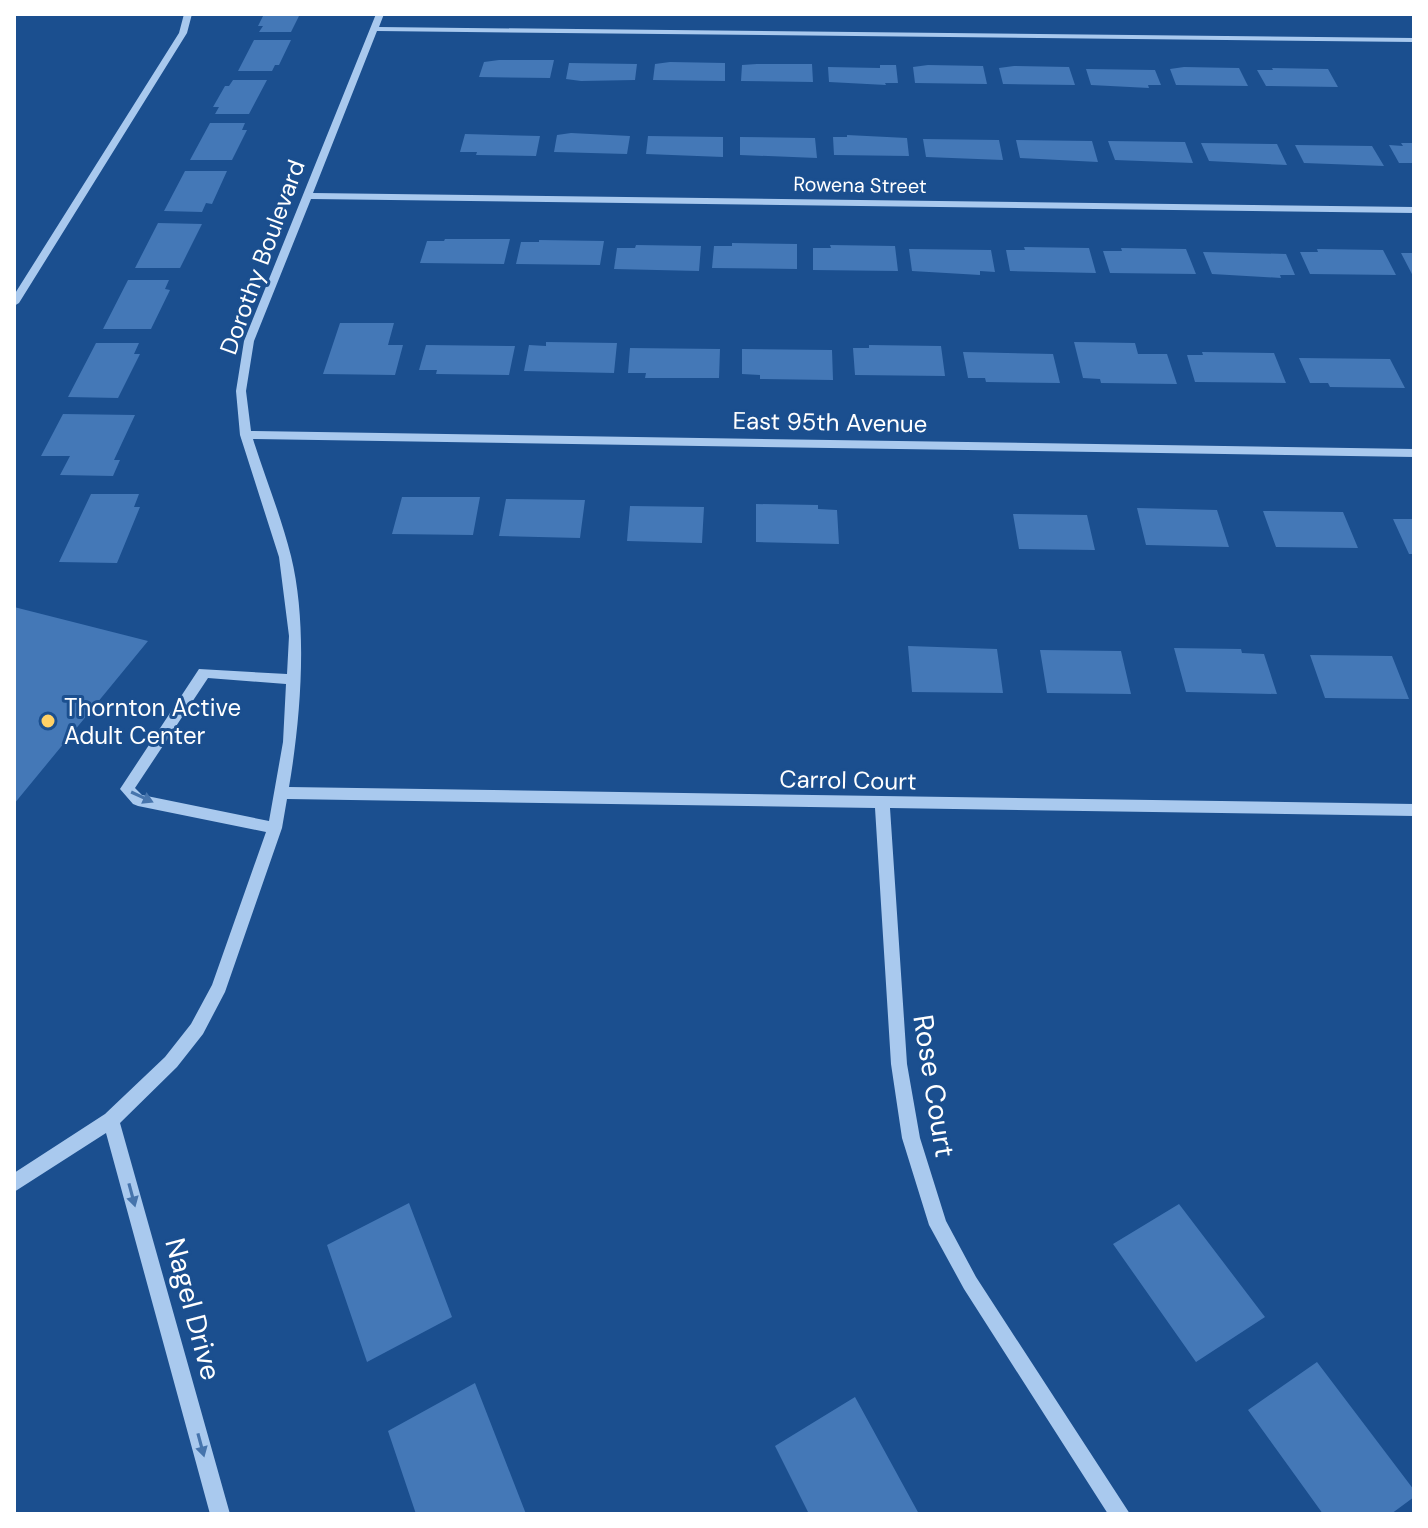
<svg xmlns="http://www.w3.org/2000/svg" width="1428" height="1528" font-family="'DM Sans',sans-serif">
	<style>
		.building { fill: #4478b7 }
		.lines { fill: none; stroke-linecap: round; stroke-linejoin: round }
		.minor { fill: #a9c9ee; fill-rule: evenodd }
		.oneway { fill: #4674ac }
		.poi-dot { fill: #ffd166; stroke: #1b4f8f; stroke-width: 3 }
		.labels { text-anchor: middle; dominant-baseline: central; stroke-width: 6; stroke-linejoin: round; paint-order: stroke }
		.far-street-label { font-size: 20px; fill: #fff; stroke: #1b4f8f }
		.street-label { font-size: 24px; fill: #fff; stroke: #1b4f8f }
		.poi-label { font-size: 24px; fill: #fff; stroke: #1b4f8f; text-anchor: start }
		.near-street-label { font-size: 28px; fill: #fff; stroke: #1b4f8f }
	</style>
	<rect width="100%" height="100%" fill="#1b4f8f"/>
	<path class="building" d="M264,14H300L291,32H259L263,26H258Z
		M254,40H291L279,65H275L272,71H238Z
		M499,60H554L550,78L479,77L484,62Z
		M670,62L725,63V81L653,80L655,64Z
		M569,63L637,64L635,80L581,81L566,79Z
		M757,64H812L813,82L741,81L742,65Z
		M880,65H896L898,83H885L886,85L829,82L828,67L880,68Z
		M928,65L983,66L987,84L915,83L913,67Z
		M1014,66L1069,67L1075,85L1003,84L999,68Z
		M1184,67L1239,68L1248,86L1176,85L1170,69Z
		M1272,68L1328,69L1338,87L1266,86L1257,70H1273Z
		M1086,69L1155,70L1161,85H1148L1149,88L1091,85Z
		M233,80H267L249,114H215L219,107H213L225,86H229Z
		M210,123H245L242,130H247L232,160H190Z
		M571,133L630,136L627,154L554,152L557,135Z
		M465,134L540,136L536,156L476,155L477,152H460Z
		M847,135L907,138L909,156L834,155L833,137H847Z
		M648,136L723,137V157L646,154Z
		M740,137L815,138L817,158L740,155Z
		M923,139L999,140L1003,160L926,157Z
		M1016,140L1092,141L1098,162L1020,158Z
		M1108,141L1185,142L1193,163L1115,160Z
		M1201,143L1277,144L1287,165L1209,161Z
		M1401,143H1414V163H1399L1389,145L1403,146Z
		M1295,145L1372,146L1384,166L1304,163Z
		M185,171H227L212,204L206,203L202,212L164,211Z
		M158,223L202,224L180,268H135Z
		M445,239H510L504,264L420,263L427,241H444Z
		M539,240L604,241L600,265L516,264L521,242H539Z
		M732,243L797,244V269L712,268L714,246H732Z
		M636,245L701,246L699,271L614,269L617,248H635Z
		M830,245L895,246L898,271L813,270V248H831Z
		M1024,247L1089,248L1096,273L1010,271L1006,250H1025Z
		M1121,248L1186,249L1196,274L1110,273L1103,251H1122Z
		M909,249L991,250L995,272L980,271V275L912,271Z
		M1317,249L1383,250L1396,275L1310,274L1300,252H1318Z
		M1203,252L1286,254L1295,275H1280L1281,278L1212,274Z
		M1401,253H1414V278Z
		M128,280H169L165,289L170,290L151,329H103Z
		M340,323H394L388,345H403L395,375L323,374Z
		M546,342L617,343L614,373L524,371L529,345L546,346Z
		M1074,342L1135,343L1138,354H1167L1177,384L1101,383L1100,379L1083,378Z
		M96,343H139L134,354H140L118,398L68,397Z
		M426,345L515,346L509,375L436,374L437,370H419Z
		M869,345L941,346L945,376L855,375L853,348H869Z
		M630,348L720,349L719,378H645L646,373H628Z
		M742,349L832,350L833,380L760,379V375L742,374Z
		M963,352L1053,354L1060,383L986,382L985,378H968Z
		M1202,352L1274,353L1286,383L1195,382L1187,355H1203Z
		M1299,358L1390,359L1405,388L1330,387L1328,383H1310Z
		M63,414L135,415L114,460H120L113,476L60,475L70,456H41Z
		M91,494H139L134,507H140L117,563L59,562Z
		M402,497H480L473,535L392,534Z
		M506,499L585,500L580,538L499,536Z
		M756,504L818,505V509L837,510L839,544L756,542Z
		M630,506L704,507L702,543L627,541Z
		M1137,508L1217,510L1229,547L1146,545Z
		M1263,511L1343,512L1358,548L1276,547Z
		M1013,514L1087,515L1095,550L1019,549Z
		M1393,519H1414V554H1409Z
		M14,607L148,641L14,804Z
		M908,646L997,649L1003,693L912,692Z
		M1174,648L1241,649L1242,653L1264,654L1277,694L1186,692Z
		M1040,650L1121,651L1131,694L1047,693Z
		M1310,655L1392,656L1409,699L1325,698Z
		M409,1203L452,1317L367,1362L327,1245Z
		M1179,1204L1265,1317L1196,1362L1113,1244Z
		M1317,1362L1414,1490V1497L1391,1514H1323L1248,1410Z
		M475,1383L526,1514H416L388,1431Z
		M855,1397L919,1514H809L775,1446Z"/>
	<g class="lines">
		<path class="minor" d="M184,14H192L187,33L19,303L14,306V295L179,33Z
			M376,14H384L379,27L1414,38V42L377,31L313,193L1414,207V213L311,199L254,341L246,391L251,431L1414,449V457L253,439C265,477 281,516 291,556C308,625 301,717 289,787L1414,804V816L890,808L907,1064L920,1138L946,1221L976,1277L1130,1514H1108L964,1289L929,1225L902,1138L891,1064L875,808L287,799L282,828L225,992L203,1034L177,1067L120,1123L230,1514H210L106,1133L14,1192V1173L105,1114L165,1057L191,1024L212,985L266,832L138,806L133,804L120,789L199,669L287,674L289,636L279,557L240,435L236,391L244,341ZM208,678L286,684L283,742L269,821L142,795L135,788Z"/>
	</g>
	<defs><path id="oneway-solid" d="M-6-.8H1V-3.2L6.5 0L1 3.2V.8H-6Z" transform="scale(2)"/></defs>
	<g class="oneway">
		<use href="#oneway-solid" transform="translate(142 797) rotate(25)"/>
		<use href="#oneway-solid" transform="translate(132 1195) rotate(75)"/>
		<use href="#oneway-solid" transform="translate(201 1445) rotate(75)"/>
	</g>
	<circle class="poi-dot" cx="48" cy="721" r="8"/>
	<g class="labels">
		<g class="far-street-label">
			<text transform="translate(860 185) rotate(1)">Rowena Street</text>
		</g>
		<g class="street-label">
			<text transform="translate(262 257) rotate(-70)">Dorothy Boulevard</text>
			<text transform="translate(830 422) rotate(1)">East 95th Avenue</text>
			<text transform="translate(848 780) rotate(1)">Carrol Court</text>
		</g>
		<g class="poi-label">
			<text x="64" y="707">Thornton Active<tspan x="64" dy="28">Adult Center</tspan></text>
		</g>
		<g class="near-street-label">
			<text transform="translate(934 1086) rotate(81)">Rose Court</text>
			<text transform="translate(193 1309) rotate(75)">Nagel Drive</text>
		</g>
	</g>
	<rect width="1428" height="1528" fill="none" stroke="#ffffff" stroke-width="32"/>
</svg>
